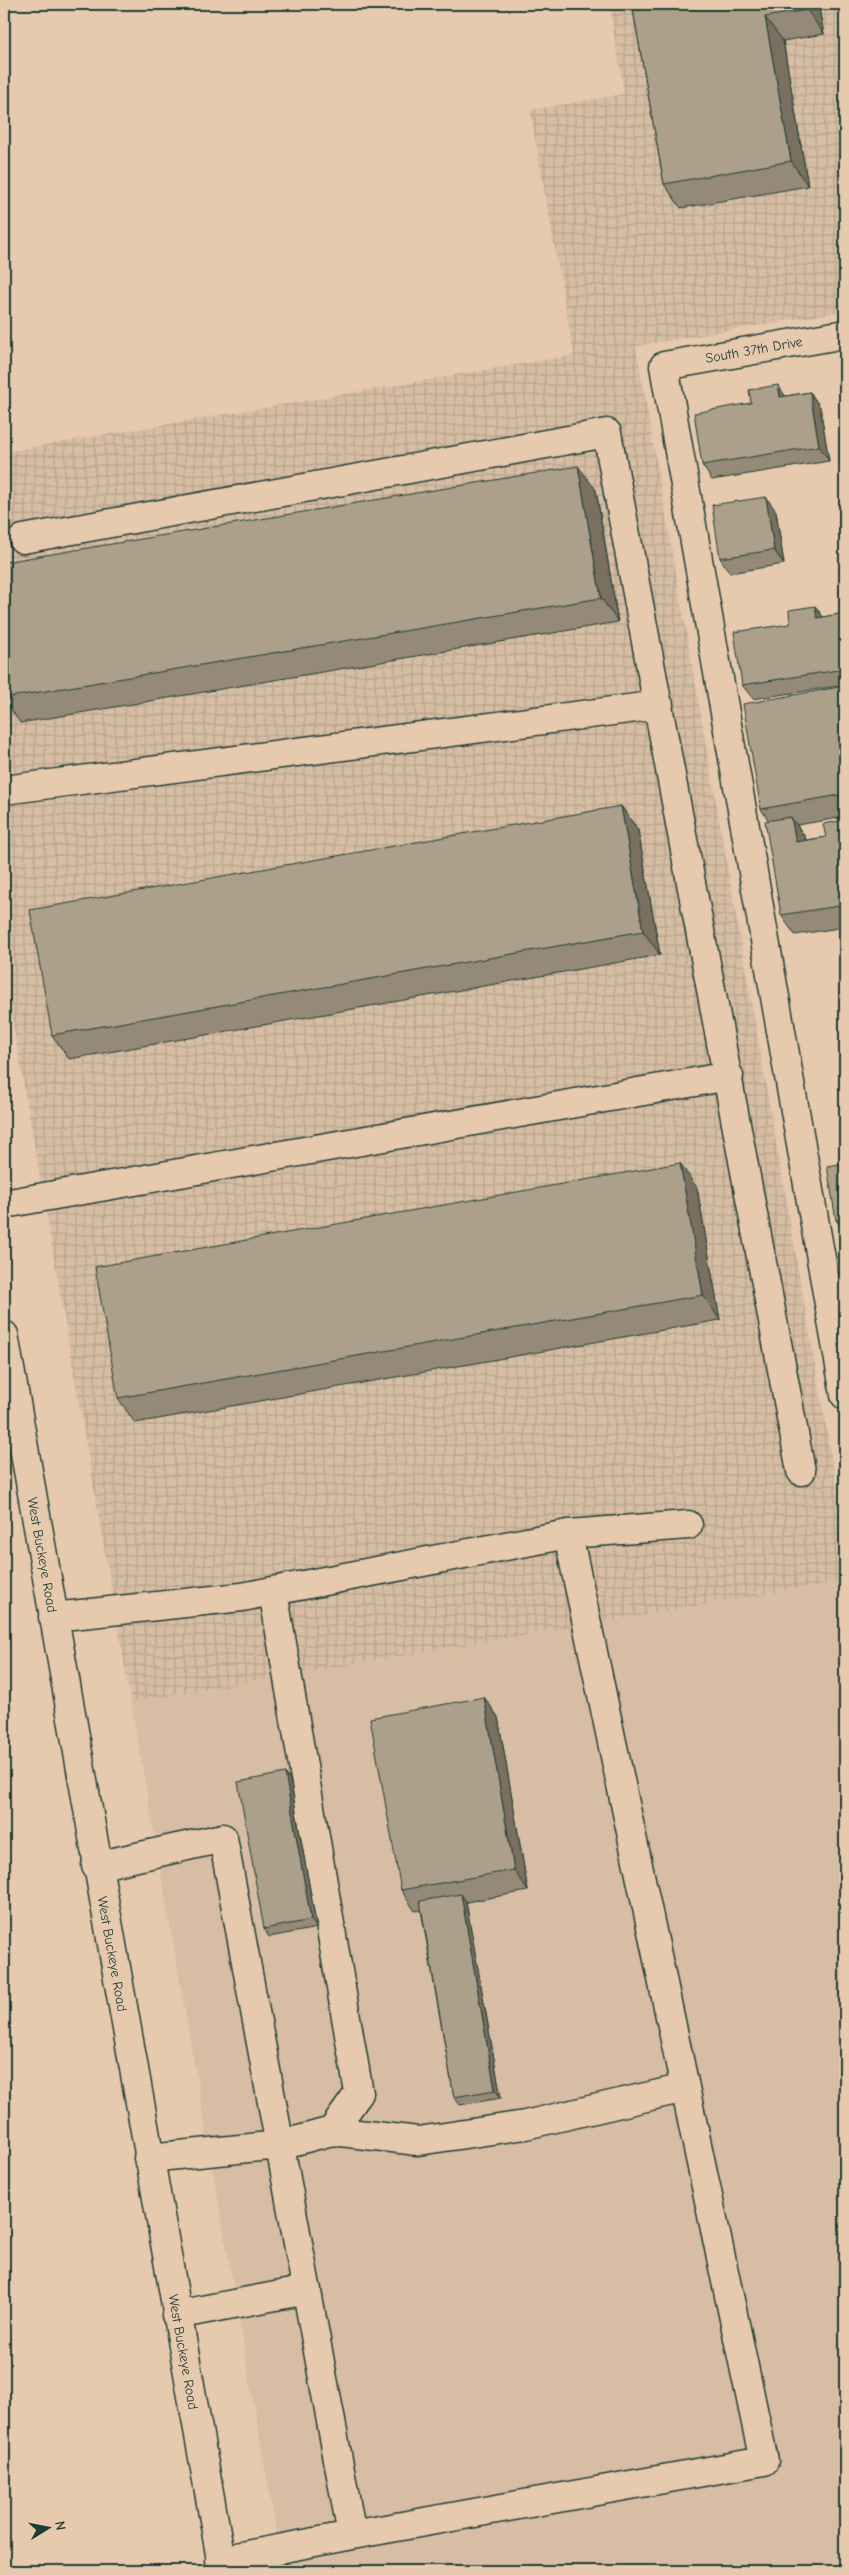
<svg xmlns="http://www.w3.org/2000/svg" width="849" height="2575" font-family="'Comic Neue',sans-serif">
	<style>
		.built { fill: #d6bda3 }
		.industrial { fill: url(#industrial-grid) }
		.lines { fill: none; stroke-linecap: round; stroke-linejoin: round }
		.minor-casing { stroke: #1f3d34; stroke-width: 31 }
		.major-casing { stroke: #1f3d34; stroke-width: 31 }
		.minor { stroke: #e7caae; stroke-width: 28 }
		.major { stroke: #e7caae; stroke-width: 28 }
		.wall { fill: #958a77; stroke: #1f3d34 }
		.shaded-wall { fill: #797061; stroke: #1f3d34 }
		.building { fill: #ada08a; stroke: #1f3d34 }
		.labels { text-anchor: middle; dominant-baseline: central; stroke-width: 4.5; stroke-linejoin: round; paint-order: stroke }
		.street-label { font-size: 14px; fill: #1f3d34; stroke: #e7caae }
	</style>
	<defs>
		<pattern id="industrial-grid" width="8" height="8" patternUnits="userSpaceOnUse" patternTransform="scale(1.25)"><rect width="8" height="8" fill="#d6bda3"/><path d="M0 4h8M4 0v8" fill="none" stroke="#b7a38d"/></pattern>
	</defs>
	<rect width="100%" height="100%" fill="#e7caae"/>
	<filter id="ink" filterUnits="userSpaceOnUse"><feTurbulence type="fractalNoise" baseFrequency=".02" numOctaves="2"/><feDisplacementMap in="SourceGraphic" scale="10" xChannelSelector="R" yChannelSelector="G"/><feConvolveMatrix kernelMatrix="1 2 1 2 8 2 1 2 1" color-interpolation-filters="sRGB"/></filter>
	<g filter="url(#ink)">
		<path class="built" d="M845,1581V2571H283L131,1702Z"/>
		<path class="industrial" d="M609,4H845V311L636,346L845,1535V1581L131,1702L4,971V452L574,355L530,110L624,94Z"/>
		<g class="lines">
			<defs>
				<path id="minor" d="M845,334L664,366L845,1395
					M23,539L607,433L801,1471
					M4,790L659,705
					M4,1204L729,1076
					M568,1534L688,1525
					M53,1617L242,1597L568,1534L764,2461L352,2535L223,1838L96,1866
					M332,2131L418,2141L525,2125L685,2088
					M148,2158L280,2145L332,2131L359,2093L273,1591
					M176,2315L307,2290
					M220,2560L352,2535"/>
				<path id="major" d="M4,1335L223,2571"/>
			</defs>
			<use href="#minor" class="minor-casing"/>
			<use href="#major" class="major-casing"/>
			<use href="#minor" class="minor"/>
			<use href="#major" class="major"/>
		</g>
		<path class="wall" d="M632,4H818L824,34L783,41L808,186L681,208L664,184Z
			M810,392L820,407L829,461L712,480L702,465L751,403L786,396Z
			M596,490L618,622L20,723L4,699V562Z
			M776,511L784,564L730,573L720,558Z
			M815,606L823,617L845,613V685L753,699L742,685L790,624Z
			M845,686V817L797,825L805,837L806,840L826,837L845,820V927L795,935L781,915L769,821L761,809Z
			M621,806L638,830L660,955L69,1059L52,1035Z
			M845,1163V1233L836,1220Z
			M697,1188L720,1320L135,1423L118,1398Z
			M484,1697L498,1717L528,1891L466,1902L501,2098L460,2105L454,2097L421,1910L415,1911L401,1890Z
			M285,1773L290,1780L317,1928L269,1937L264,1929Z"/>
		<path class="shaded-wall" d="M805,4H818L824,34L807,10Z
			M765,17L783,41L808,186L791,161Z
			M778,385L788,400L780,397Z
			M810,392L820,407L829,461L819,446Z
			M578,466L596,490L618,622L601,598Z
			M766,497L776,511L784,564L774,550Z
			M815,606L825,620L817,618Z
			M621,806L638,830L660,955L643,931Z
			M791,817L805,837L810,862L796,842Z
			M680,1163L697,1188L720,1320L703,1295Z
			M484,1697L498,1717L528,1891L514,1870Z
			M285,1773L290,1780L317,1928L311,1920Z
			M461,1894L466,1902L501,2098L495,2090Z"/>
		<path class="building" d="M632,4H805L807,10L765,17L791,161L664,184Z
			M778,385L780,397L810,392L819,446L702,465L694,413L751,403L749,390Z
			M578,466L601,598L4,698V562Z
			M766,497L774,550L720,558L712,505Z
			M815,606L817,618L845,613V669L742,685L734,632L790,624L789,610Z
			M845,686V794L761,809L743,704Z
			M842,799H845V816Z
			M621,806L643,931L52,1035L30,910Z
			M791,817L796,842L826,837L823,824L845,820V905L781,915L765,821Z
			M680,1163L703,1295L118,1398L95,1267Z
			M845,1163V1219L836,1220L827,1166Z
			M484,1697L514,1870L401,1890L370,1718Z
			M285,1773L311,1920L264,1929L238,1782Z
			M461,1894L495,2090L454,2097L420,1901Z"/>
	</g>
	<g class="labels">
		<g class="street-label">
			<text transform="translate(754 350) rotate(-10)">South 37th Drive</text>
			<text transform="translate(42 1555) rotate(80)">West Buckeye Road</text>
			<text transform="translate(112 1954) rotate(80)">West Buckeye Road</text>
			<text transform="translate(183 2352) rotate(80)">West Buckeye Road</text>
		</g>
	</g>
	<rect width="849" height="2575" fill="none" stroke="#e7caae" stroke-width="20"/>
	<rect x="10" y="10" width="829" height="2555" fill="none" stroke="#1f3d34" stroke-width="2" filter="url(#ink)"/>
	<g transform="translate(48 2528) rotate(80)" stroke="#e7caae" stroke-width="4" paint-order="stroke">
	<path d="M0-4L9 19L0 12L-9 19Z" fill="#1f3d34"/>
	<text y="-8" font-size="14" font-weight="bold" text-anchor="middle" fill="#1f3d34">N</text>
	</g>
</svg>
